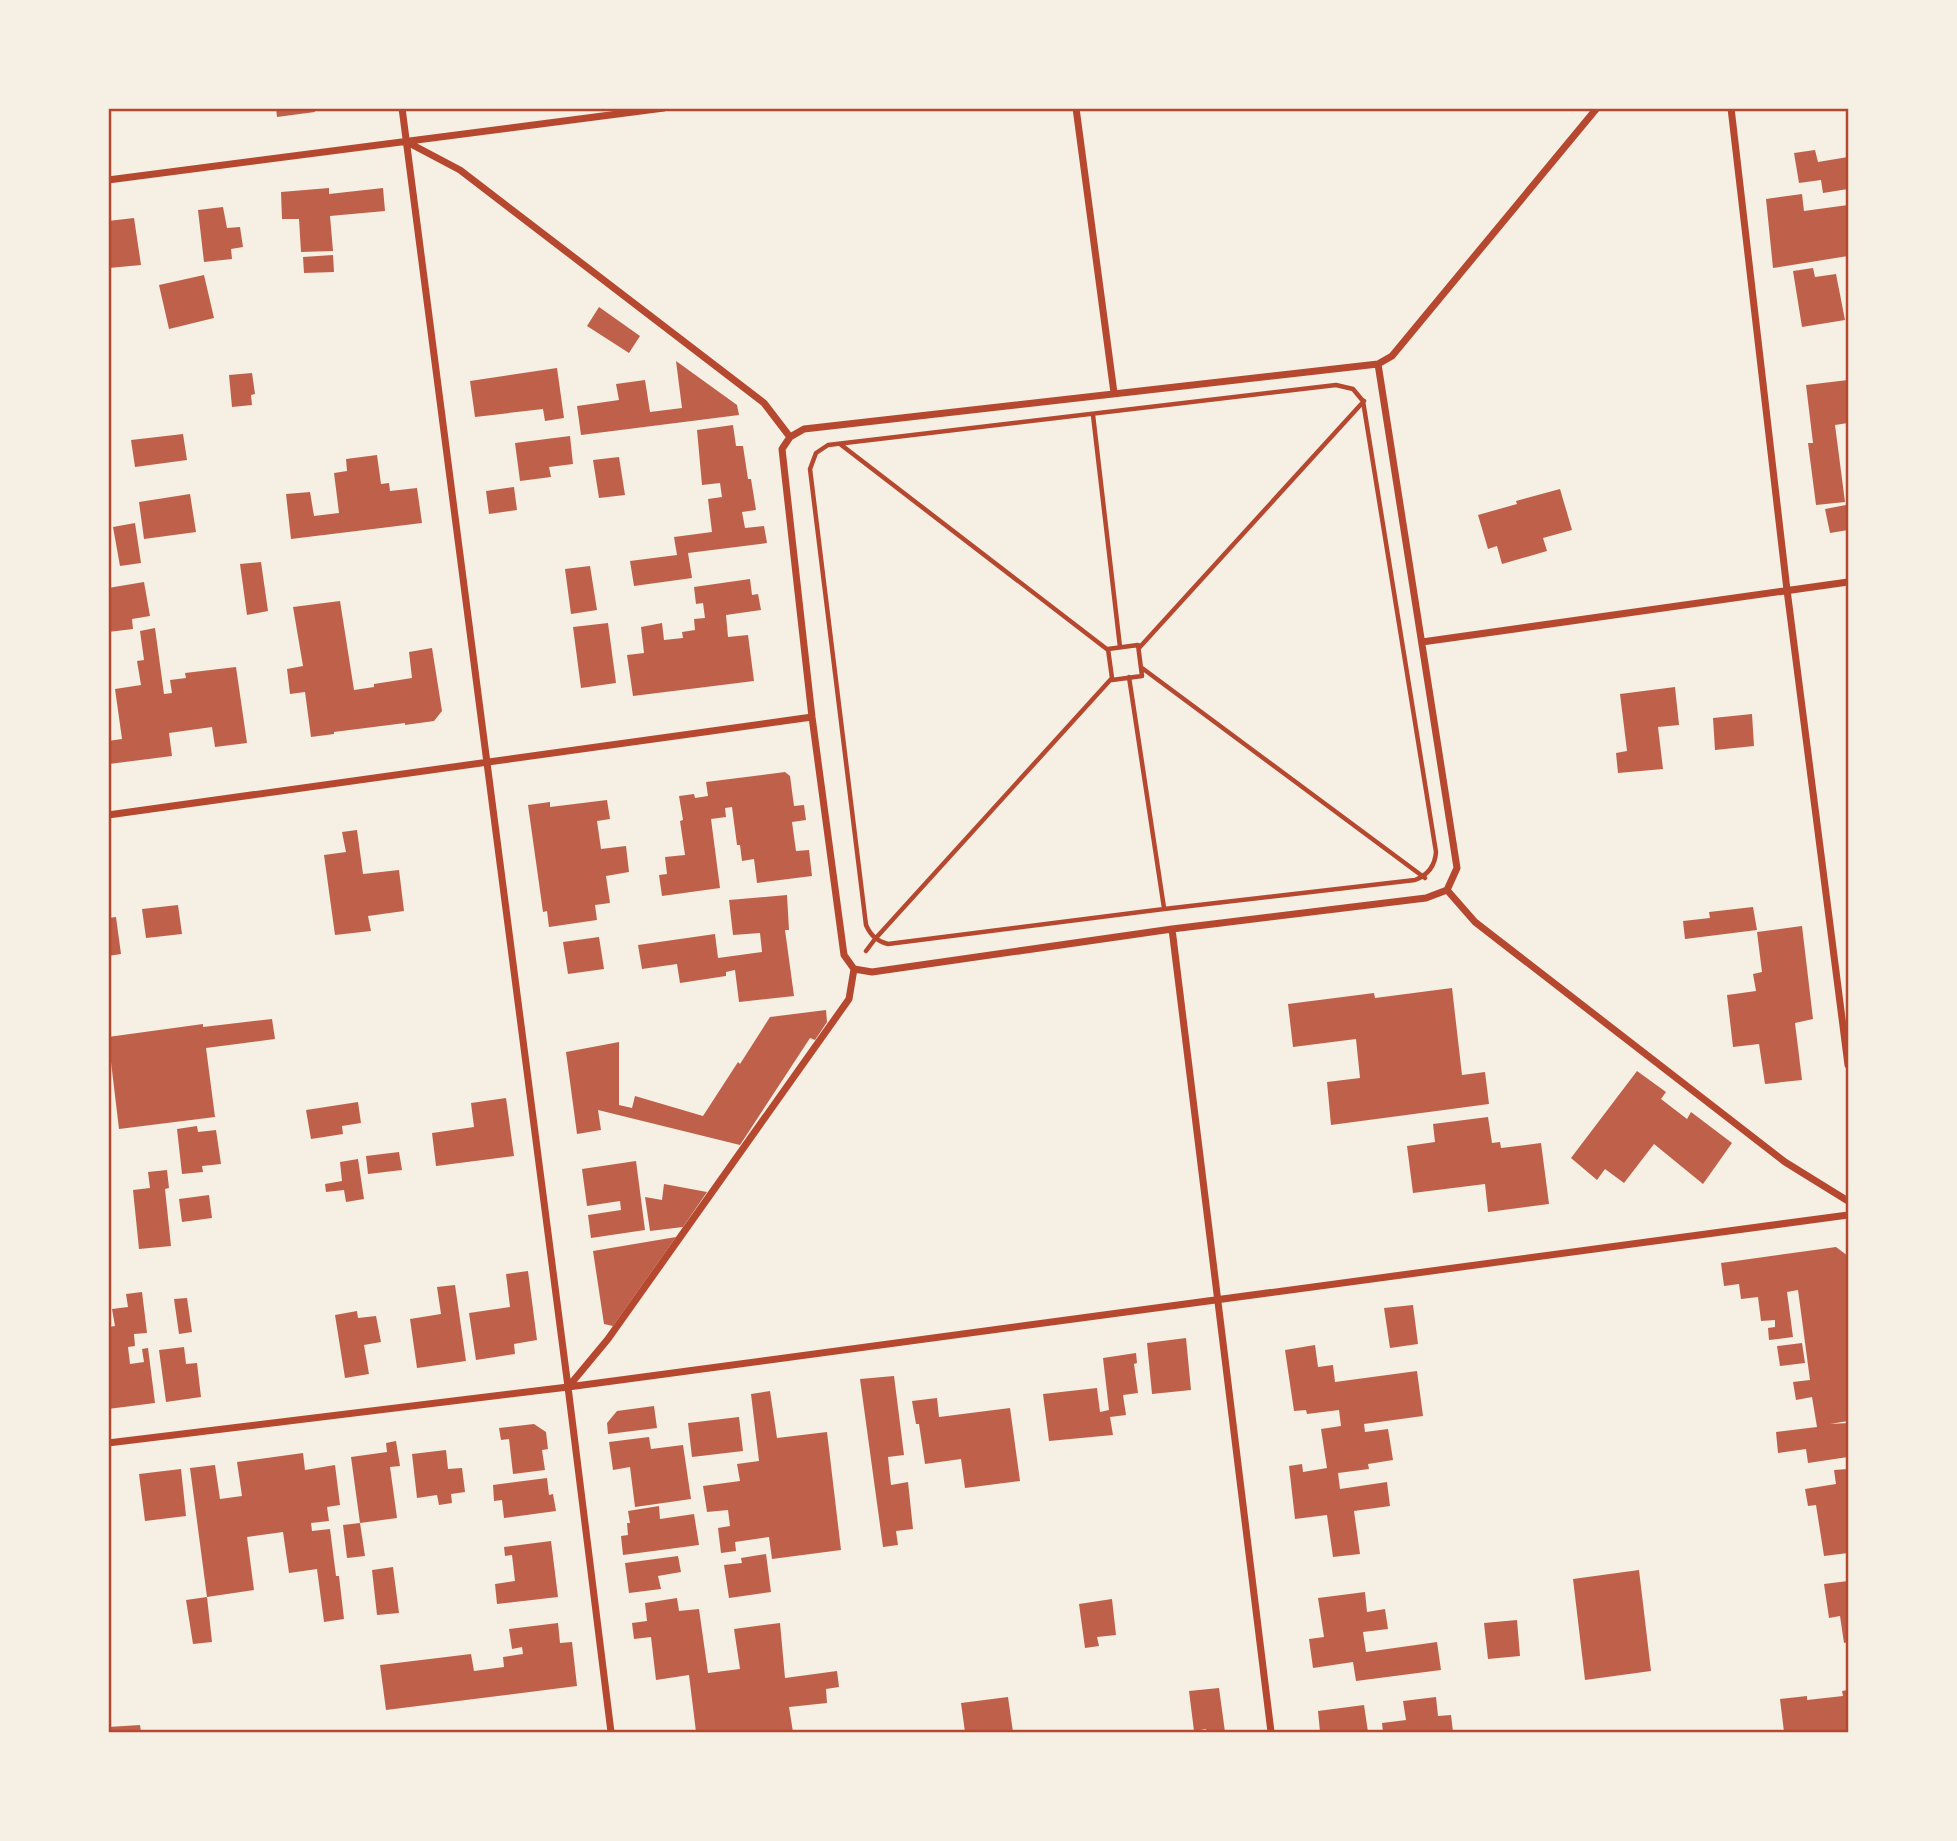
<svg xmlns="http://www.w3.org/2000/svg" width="1957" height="1841" font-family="'PT Sans',sans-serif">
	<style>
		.building { fill: #bf614a }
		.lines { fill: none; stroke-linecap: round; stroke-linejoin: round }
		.path { stroke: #b5482f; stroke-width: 4.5 }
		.minor { stroke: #b5482f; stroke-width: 7 }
		.neatline { fill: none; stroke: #b5482f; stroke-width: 2.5 }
	</style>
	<rect width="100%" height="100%" fill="#f6efe4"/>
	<path class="building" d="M276,108H314L315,112L277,117Z
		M1815,150L1818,162L1848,157V189L1823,193L1821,180L1799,183L1794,153Z
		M329,188V194L383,188L385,211L330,216L333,251L301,252L299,219H282L281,192Z
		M1802,194L1804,211L1848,205V256L1773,268L1766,199Z
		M223,207L227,228L240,227L243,247L231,249L232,259L204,262L198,210Z
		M134,218L141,265L109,268L108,221Z
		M333,255L334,272L304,273L303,257Z
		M1813,268L1815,277L1836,274L1845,320L1802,327L1793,271Z
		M204,275L214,318L169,329L159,285Z
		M599,307L640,336L629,353L587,326Z
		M676,361L737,405L739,415L581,435L577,406L619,400L616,384L645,380L650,412L682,408Z
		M557,368L564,418L545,421L543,409L475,417L470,381Z
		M252,373L255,394L251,395L252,405L232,407L229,375Z
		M1848,380V423L1835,425L1845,502L1816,505L1808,443H1813L1806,385Z
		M733,425L736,446H743L748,479H751L756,510L742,512L745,528L764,526L767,543L688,553L692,578L634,586L630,561L677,555L674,537L712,532L708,499L722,497L720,483L702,485L697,430Z
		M183,434L187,460L135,467L131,440Z
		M570,436L573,464L549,467L551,477L520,481L515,443Z
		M377,455L381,484L389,483L390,491L417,488L422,523L291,539L286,494L310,492L314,516L339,513L334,473L347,471L346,459Z
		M619,457L625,495L599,498L593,460Z
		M514,487L517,510L489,514L486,491Z
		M1560,489L1572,530L1543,538L1547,551L1502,564L1497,546L1488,549L1478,515L1517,504L1516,501Z
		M190,494L196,532L144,539L139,502Z
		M1846,505L1848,530L1830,533L1825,509Z
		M135,523L141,563L120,566L113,527Z
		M261,562L268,611L247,615L240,564Z
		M590,566L597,610L571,614L565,569Z
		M750,579L752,595L758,594L761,610L726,615L728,637L748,635L754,681L633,696L627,655L644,653L641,627L662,623L664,640L683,638L682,632L695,630L694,619L705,618L703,603L696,604L694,587Z
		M144,582L150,616L132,619L133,629L108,632V588Z
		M340,601L354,690L374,687V684L412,678L409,652L432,648L442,711L434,721L405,725V723L334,732V734L311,737L305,692L290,694L287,669L303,666L293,607Z
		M608,623L616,683L581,688L573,627Z
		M155,628L164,694L172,693L170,680L186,678L185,673L236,667L247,743L215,747L212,727L169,733L172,756L109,764L108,741L122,739L115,689L141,685L137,661L144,660L140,631Z
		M1675,687L1679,725L1658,727L1663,769L1618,773L1616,753L1627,751L1620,694Z
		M1752,714L1754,746L1715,750L1713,718Z
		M785,772L790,776L794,806L804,805L806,820L792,822L796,851L809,850L812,876L757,883L754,859L742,861L740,845H737L732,807L725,808L726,817L711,819L720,888L662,896L659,875L667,874L665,857L685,855L680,821L683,820L679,796L694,794L695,798L708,796L706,782Z
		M607,800L610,819L597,821L601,849L626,846L629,872L606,876L610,903L595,905L597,920L549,927L547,911L543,912L528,805L550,802V807Z
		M357,830L363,874L399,870L404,911L368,916L371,931L335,935L324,855L346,852L342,832Z
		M787,895L789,930H785L794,996L739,1002L735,970L726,972V976L680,983L677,964L642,969L638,945L715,934L718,958L762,952L760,933L733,935L729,900Z
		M178,905L182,934L146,938L142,909Z
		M1753,907L1757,930L1685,939L1683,921L1710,918L1709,912Z
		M116,917L121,954L108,956V918Z
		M1802,926L1813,1019L1795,1023L1802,1080L1765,1084L1759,1044L1733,1047L1727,995L1756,991L1753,974L1762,972L1757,932Z
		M599,937L604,969L568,974L563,942Z
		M1452,988L1462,1075L1485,1072L1489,1104L1331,1125L1327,1082L1360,1078L1356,1039L1293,1047L1288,1004L1374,993L1375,998Z
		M826,1010L827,1022L815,1040L810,1038L740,1145L598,1110L601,1130L577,1134L566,1052L619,1042V1105L632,1108L635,1096L703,1116L738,1062L740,1064L770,1017Z
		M272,1019L275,1039L206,1048L215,1117L119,1129L108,1037L203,1024V1027Z
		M1637,1071L1666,1092L1661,1099L1687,1119L1691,1112L1732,1143L1703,1184L1654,1144L1624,1183L1605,1169L1597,1180L1571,1158Z
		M506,1098L514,1156L436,1166L432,1133L474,1127L471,1103Z
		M358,1102L361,1123L342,1126L343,1134L311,1139L306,1110Z
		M1488,1117L1492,1143L1500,1142L1501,1148L1541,1143L1549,1204L1488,1212L1485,1184L1413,1193L1407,1146L1435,1142L1433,1124Z
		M197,1126L198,1132L216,1130L221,1164L202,1166L203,1172L182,1174L177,1129Z
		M399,1152L402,1170L368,1174L366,1156Z
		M358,1159L364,1199L346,1202L344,1190L326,1192L325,1184L342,1181L340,1162Z
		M636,1161L645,1230L591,1238L588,1215L621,1210L620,1201L587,1206L582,1169Z
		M167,1170L169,1188L165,1189L171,1246L139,1249L133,1190L150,1188L148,1172Z
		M664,1184L707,1192L683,1227L650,1231L645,1197L662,1200Z
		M209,1195L212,1218L182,1222L179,1199Z
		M676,1237L613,1326L604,1324L593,1251Z
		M1836,1247L1848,1256V1421L1830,1424L1848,1423V1457L1808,1463L1806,1449L1778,1453L1776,1432L1817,1427L1812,1397L1796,1400L1793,1382L1810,1380L1798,1290L1787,1292L1793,1337L1769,1340L1768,1328L1775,1327V1320L1761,1321L1758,1297L1741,1299L1739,1284L1724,1286L1721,1263Z
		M528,1271L537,1340L514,1344L515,1354L476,1360L469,1313L510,1307L506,1274Z
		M455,1285L466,1361L417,1368L410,1319L441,1314L437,1287Z
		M142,1292L147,1333L134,1334L135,1346L128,1347L130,1364L144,1362L142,1349L148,1348L155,1403L108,1409V1327L115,1326L112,1309L128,1307L126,1294Z
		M187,1298L192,1332L179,1334L174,1299Z
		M1413,1305L1418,1344L1390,1348L1384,1308Z
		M357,1311L358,1318L376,1316L381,1342L364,1345L369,1374L345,1378L335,1315Z
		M1186,1338L1191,1390L1152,1394L1147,1343Z
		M1802,1343L1805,1363L1780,1366L1777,1346Z
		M1315,1345L1318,1367L1333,1365L1335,1382L1417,1371L1423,1416L1364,1424L1365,1432L1388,1429L1393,1460L1368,1464L1369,1469L1338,1473L1340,1489L1387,1482L1390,1506L1354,1511L1360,1554L1333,1557L1327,1515L1295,1519L1289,1466L1302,1464L1303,1472L1327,1468L1321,1429L1341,1426L1339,1410L1307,1414L1306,1410L1294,1411L1285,1350Z
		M184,1347L186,1364L197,1363L201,1397L166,1402L159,1350Z
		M1136,1353L1137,1363L1134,1364L1138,1393L1123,1395L1126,1415L1110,1417L1113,1435L1049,1441L1043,1394L1097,1388L1100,1412L1109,1410L1103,1358Z
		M894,1376L904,1455L888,1457L891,1485L908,1482L913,1529L896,1531L898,1545L883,1547L860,1379Z
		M770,1391L777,1438L827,1432L841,1550L772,1559L769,1537L735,1542L736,1551L721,1553L718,1528L730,1526L728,1510L707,1512L703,1486L740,1481L737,1464L759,1461L751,1394Z
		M937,1398L939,1417L1010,1408L1020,1481L965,1488L961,1459L925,1464L919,1424H916L912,1401Z
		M654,1406L657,1428L608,1434L607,1423L617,1411Z
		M739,1417L743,1451L692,1457L688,1423Z
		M534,1424L546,1432L548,1449L542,1450L545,1470L513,1474L509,1439L501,1440L499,1428Z
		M649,1437L651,1449L683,1445L691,1499L635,1507L630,1467L613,1470L609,1442Z
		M396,1441L400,1466L390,1467L397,1518L360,1523L351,1457L387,1452L386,1443Z
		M446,1450L448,1469L462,1468L465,1492L451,1494L452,1503L439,1505L437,1495L417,1498L412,1454Z
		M303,1453L305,1470L335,1465L340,1505L327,1507L329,1521L311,1523L312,1531L330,1529L336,1576H339L344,1619L324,1622L317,1569L289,1573L283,1532L247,1537L254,1590L207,1597L212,1642L193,1644L186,1600L207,1597L190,1468L215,1465L220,1499L242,1496L237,1462Z
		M181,1469L186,1516L145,1521L139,1474Z
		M1848,1469V1553L1824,1556L1816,1505L1808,1506L1805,1489L1836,1484L1834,1470Z
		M547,1478L549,1495L553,1494L556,1511L504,1518L502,1500L494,1501L493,1485Z
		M659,1506L660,1519L694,1514L699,1545L623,1555L621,1536L628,1535L627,1523H630L628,1511Z
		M360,1523L365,1556L347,1558L343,1525Z
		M551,1541L558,1597L497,1604L495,1584L515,1581L512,1555L505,1556L504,1547Z
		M766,1554L771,1592L729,1598L724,1565L742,1563L741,1558Z
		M678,1556L681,1572L658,1576L661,1589L629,1593L625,1563Z
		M393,1567L399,1613L377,1615L372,1570Z
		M1639,1570L1651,1671L1585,1680L1573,1579Z
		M1848,1581V1642L1844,1643L1840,1616L1829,1618L1824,1584Z
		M1365,1592L1367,1612L1385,1609L1388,1629L1363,1632L1366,1652L1437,1642L1441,1670L1356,1681L1353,1662L1313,1668L1309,1639L1324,1637L1318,1598Z
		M677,1598L679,1611L699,1609L708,1673L740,1669L734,1629L780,1623L785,1678L837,1671L839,1687L826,1689L827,1703L789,1707L793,1732H696L689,1675L656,1680L651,1637L634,1639L632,1623L647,1621L645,1603Z
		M1112,1599L1116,1635L1097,1637L1099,1646L1085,1648L1079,1604Z
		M1517,1620L1520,1656L1488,1659L1484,1623Z
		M558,1623L560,1643L572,1642L577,1686L386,1710L380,1665L471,1654L474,1671L504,1667L503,1657L523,1654L522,1647L512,1649L509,1629Z
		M1219,1688L1225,1732H1207L1206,1729L1194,1731L1189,1691Z
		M1848,1690V1732H1784L1780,1699L1807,1696V1700L1843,1696L1842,1691Z
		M1008,1697L1013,1732H965L961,1703Z
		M1436,1697L1438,1716L1451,1715L1453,1732H1383L1382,1723L1406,1720L1403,1701Z
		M1364,1705L1368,1732H1320L1318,1711Z
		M140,1725L141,1732H108V1727Z"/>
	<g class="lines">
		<path class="path" d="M1336,385L1353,389L1363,401L1436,852C1435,866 1428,875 1415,880L1164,909L888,944C877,941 871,936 866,925L810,469L816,453L828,445Z
			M1093,415L1120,647
			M840,444L1108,650
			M1139,648L1364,401
			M1142,668L1425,878
			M1129,677L1164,908
			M866,951L875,939L1112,678L1108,649L1138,645L1142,676L1112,680V678"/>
		<path class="minor" d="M402,108L568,1387L611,1732
			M1076,108L1114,393
			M1731,108L1787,590L1848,1065
			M407,142L460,170L764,403L790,437
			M108,180L664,108
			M1378,364L1457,868L1447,890
			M790,437L804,429L1378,364L1392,356L1597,108
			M790,437L782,449L812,717L844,955L854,969
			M1422,642L1848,582
			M108,815L812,717
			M1447,890L1475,922L1785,1162L1848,1201
			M1172,929L1271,1732
			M854,969L872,972L1172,929L1426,898L1447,890
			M569,1386L608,1339L849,999L854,969
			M108,1443L568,1387L1848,1215"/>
	</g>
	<rect width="1957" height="1841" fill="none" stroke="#f6efe4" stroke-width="220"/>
	<rect x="110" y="110" width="1737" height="1621" class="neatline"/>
</svg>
